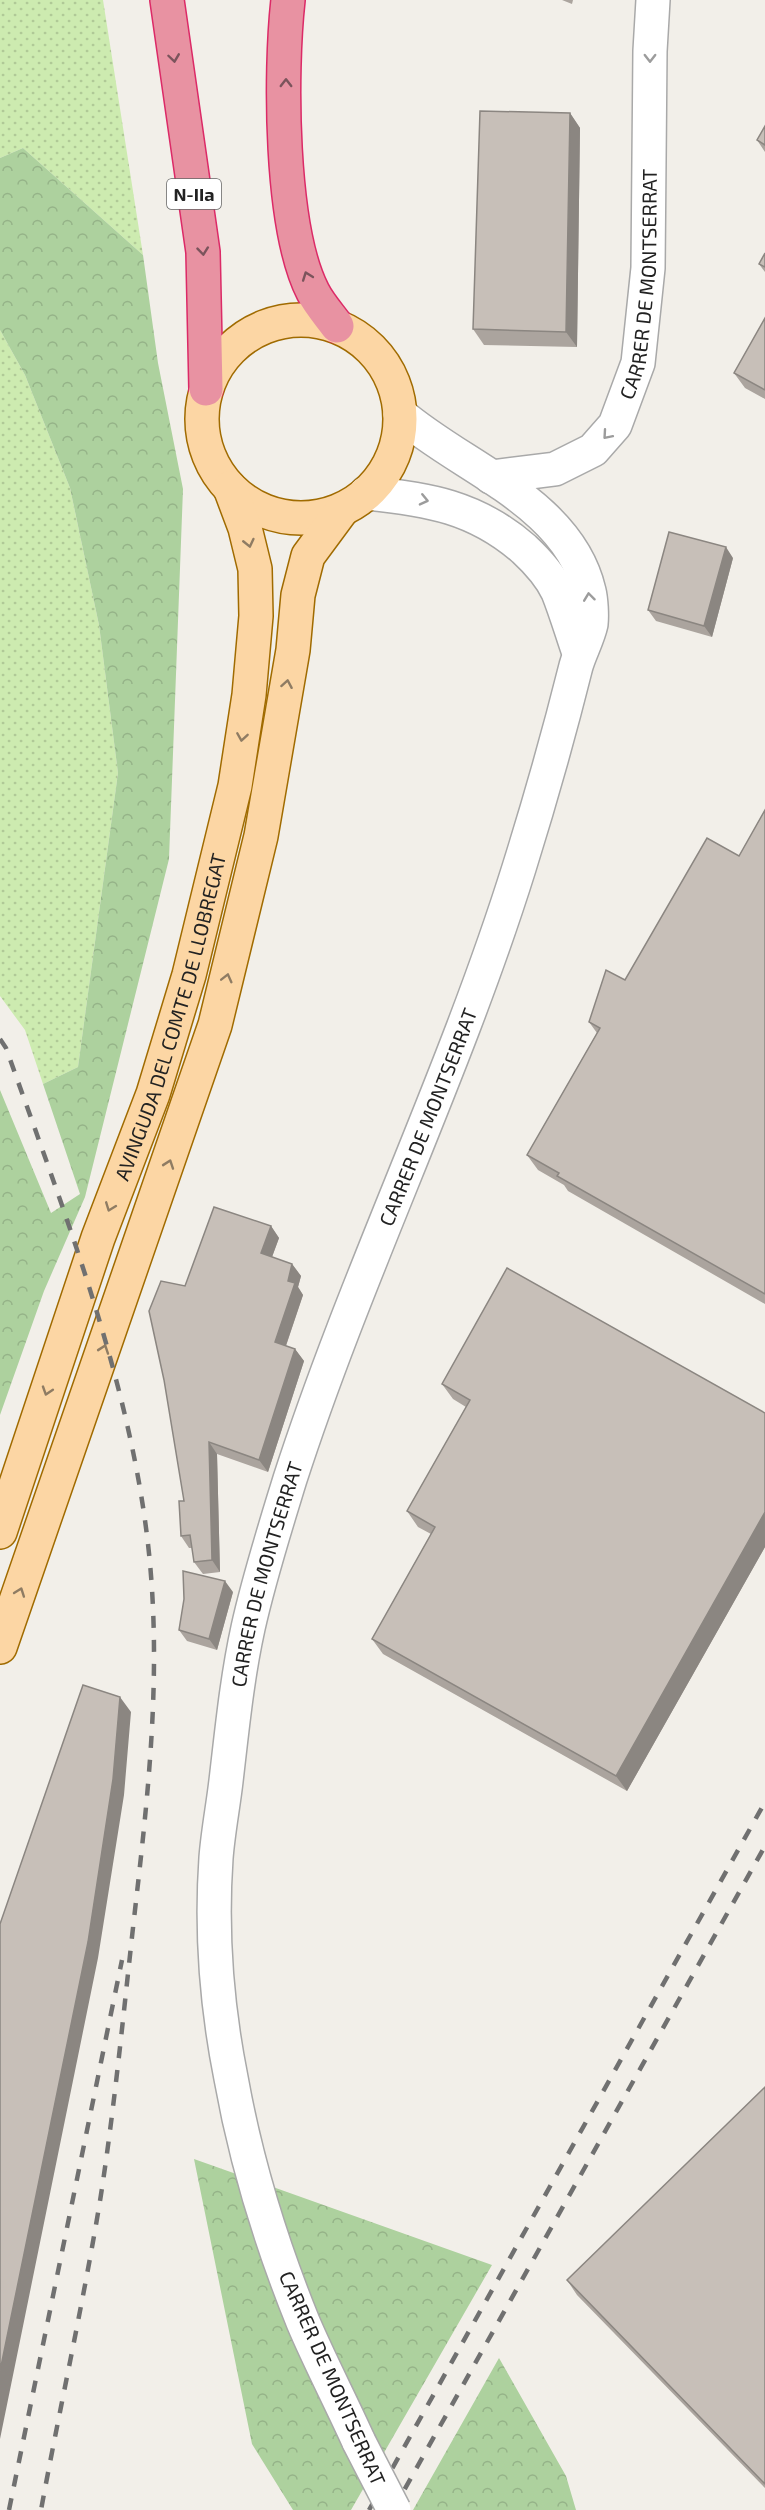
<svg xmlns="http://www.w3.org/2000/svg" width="765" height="2510" font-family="'Exo 2',sans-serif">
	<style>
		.grass { fill: url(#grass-dots) }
		.forest { fill: url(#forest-crowns) }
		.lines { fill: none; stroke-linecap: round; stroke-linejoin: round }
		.minor-casing { stroke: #a9a9a9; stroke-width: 36 }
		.major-casing { stroke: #a06b00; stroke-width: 36 }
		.highway-casing { stroke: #dc2a67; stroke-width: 36 }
		.minor { stroke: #fff; stroke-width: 33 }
		.major { stroke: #fcd6a4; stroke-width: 33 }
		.highway { stroke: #e892a2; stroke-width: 33 }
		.rail { stroke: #707070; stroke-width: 4.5; stroke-dasharray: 12 12; stroke-linecap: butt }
		.minor-bridge-casing { stroke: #a9a9a9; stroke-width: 36; stroke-linecap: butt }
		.minor-bridge { stroke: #fff; stroke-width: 33 }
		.wall { fill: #aba49e }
		.shaded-wall { fill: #8b8681 }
		.building { fill: #c7bfb8; stroke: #8b8681; stroke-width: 1.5 }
		.oneway { stroke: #7b545c }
		.oneway2 { stroke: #9c9c9c }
		.oneway3 { stroke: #8f7c63 }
		.labels { text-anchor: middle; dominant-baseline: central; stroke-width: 5; stroke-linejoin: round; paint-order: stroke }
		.shield { fill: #fff; stroke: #646464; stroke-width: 1.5 }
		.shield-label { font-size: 18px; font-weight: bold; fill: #222 }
		.street-label { font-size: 20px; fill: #222; stroke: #fff }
	</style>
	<defs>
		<pattern id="grass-dots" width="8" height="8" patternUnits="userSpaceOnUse" patternTransform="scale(1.5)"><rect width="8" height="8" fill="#cdebb0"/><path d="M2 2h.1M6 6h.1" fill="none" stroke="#b0c997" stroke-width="1.8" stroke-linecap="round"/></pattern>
		<pattern id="forest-crowns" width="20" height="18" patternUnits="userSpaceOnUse" patternTransform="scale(1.5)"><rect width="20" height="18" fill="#add19e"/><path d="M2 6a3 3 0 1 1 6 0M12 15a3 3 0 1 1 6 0" fill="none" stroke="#95b388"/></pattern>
	</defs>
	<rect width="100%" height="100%" fill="#f2efe9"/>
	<path class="grass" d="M0,0H103L143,255L23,148L0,158Z
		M0,330L25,375L70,488L99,625L118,773L78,1067L43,1084L25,1030L0,996Z"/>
	<path class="forest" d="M23,148L143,255L158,363L183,489L169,859L85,1197L44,1291L0,1415V1090L51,1213L80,1194L43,1084L78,1067L118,773L99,625L70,488L25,375L0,330V158Z
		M194,2159L492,2265L351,2510H293L252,2444Z
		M499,2358L566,2476L576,2510H413Z"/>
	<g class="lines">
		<defs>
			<g id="minor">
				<path id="s1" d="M491,477L555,469L593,450L615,425L638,363L648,268L650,51L653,0"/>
				<path d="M366,493C428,499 476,507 524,549C538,562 550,575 558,592C566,612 572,633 579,653"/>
				<path id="s2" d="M359,2442C341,2402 320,2362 303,2322C271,2243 246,2162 231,2078C217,2008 211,1930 216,1858C218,1832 223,1807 226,1781C232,1730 237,1678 248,1628C259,1578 275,1528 290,1479C357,1272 454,1076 519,868C540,801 559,734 576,666C580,652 588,638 591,624C592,615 591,599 589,591C568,502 462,468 400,414"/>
			</g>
			<g id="major">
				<circle cx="301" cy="419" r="99"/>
				<path id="s3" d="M0,1532L98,1238L153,1094L189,975L235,786L249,695L256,616L255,569L245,528L230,488"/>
				<path d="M0,1647L215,1025L261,836L293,650L298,595L308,556L342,510"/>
			</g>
			<path id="highway" d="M167,0L203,252L206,389
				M288,0C280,72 280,228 313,292C319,304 329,315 337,326"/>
		</defs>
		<use href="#minor" class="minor-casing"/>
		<use href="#major" class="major-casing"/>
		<use href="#highway" class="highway-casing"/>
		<use href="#minor" class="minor"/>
		<use href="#major" class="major"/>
		<use href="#highway" class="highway"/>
		<path class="rail" d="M0,1039L6,1048C62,1206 129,1377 148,1544C162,1667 149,1788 135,1910C124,2007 115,2105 100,2201C83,2304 60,2407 41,2510
			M9,2510L122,1960
			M369,2510L765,1802
			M393,2510L765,1846"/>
		<defs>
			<path id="minor-bridge" d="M359,2442L394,2510"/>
		</defs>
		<use href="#minor-bridge" class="minor-bridge-casing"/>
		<use href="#minor-bridge" class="minor-bridge"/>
	</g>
	<path class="wall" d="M562,0H573L572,4Z
		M570,113L580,128L577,347L484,345L473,329Z
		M765,126V152L757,140Z
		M765,253V272L759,264Z
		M765,318V399L745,388L734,373Z
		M733,558L712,637L656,621L648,610Z
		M765,810V1304L568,1191L564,1185L538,1170L527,1155L597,1033L589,1022L739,856Z
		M271,1226L279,1238L272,1257L292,1264L301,1276L298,1287L303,1295L286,1346L295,1349L304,1361L268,1472L217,1454L220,1572L203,1574L194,1562L192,1548H189L181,1536L184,1501Z
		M442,1384L765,1413V1547L627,1791L383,1654L372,1639L431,1534L418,1527L407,1511L466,1407L453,1399Z
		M233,1592L217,1650L187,1641L179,1630Z
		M765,2087V2488L577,2295L567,2280Z"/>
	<path class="shaded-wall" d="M570,113L580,128L577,347L566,332Z
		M726,547L733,558L712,637L704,626Z
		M271,1226L279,1238L269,1265L261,1253Z
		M292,1264L301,1276L298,1287L303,1295L283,1354L275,1342L288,1281Z
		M295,1349L304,1361L268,1472L259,1460Z
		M209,1442L217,1454L220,1572L212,1560Z
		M765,1512V1547L627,1791L616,1776Z
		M225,1581L233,1592L217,1650L209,1639Z
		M120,1697L131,1712L124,1795L98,1958L0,2439V2371Z"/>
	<path class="building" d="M480,111L570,113L566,332L473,329Z
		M765,126V145L757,140Z
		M765,253V267L759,264Z
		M765,318V390L734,373Z
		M669,532L726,547L704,626L648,610Z
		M765,810V1294L557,1176L559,1173L527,1155L600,1028L589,1022L606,970L625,980L707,838L739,856Z
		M214,1207L271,1226L261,1253L292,1264L288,1281L295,1283L275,1342L295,1349L259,1460L209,1442L212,1560L194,1562L190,1535L181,1536L179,1501H184L164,1380L149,1311L161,1281L185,1286Z
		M507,1268L765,1413V1512L616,1776L372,1639L435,1527L407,1511L470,1400L442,1384Z
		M183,1571L225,1581L209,1639L179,1630L184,1599Z
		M83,1685L120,1697L113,1779L88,1942L0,2371V1924Z
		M765,2087V2484L567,2280Z"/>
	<defs><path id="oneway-chevron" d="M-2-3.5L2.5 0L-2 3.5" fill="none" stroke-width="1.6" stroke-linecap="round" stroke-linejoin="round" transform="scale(1.5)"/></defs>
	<g class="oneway">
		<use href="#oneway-chevron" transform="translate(174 58) rotate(82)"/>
		<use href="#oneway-chevron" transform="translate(286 83) rotate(-90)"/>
		<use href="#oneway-chevron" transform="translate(203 251) rotate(84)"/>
		<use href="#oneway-chevron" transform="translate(307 276) rotate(-110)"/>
	</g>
	<g class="oneway2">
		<use href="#oneway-chevron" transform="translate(650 58) rotate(90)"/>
		<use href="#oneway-chevron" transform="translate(607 435) rotate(131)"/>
		<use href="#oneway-chevron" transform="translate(424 500) rotate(13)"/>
		<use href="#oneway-chevron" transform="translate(589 597) rotate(-97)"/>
	</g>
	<g class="oneway3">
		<use href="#oneway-chevron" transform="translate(249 543) rotate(77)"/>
		<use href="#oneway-chevron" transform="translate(287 684) rotate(-80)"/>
		<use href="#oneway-chevron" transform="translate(242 737) rotate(99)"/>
		<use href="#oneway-chevron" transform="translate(227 978) rotate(-76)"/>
		<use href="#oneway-chevron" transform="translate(169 1164) rotate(-71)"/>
		<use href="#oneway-chevron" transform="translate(110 1207) rotate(111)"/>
		<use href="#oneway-chevron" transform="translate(104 1349) rotate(-71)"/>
		<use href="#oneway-chevron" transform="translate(47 1391) rotate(108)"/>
		<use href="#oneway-chevron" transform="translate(20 1592) rotate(-70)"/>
	</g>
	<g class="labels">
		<rect class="shield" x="167" y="179" width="54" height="30" rx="4.5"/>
		<g class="shield-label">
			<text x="194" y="194">N-IIa</text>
		</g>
		<g class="street-label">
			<text stroke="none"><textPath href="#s1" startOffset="285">CARRER DE MONTSERRAT</textPath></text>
			<text stroke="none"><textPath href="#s3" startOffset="543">AVINGUDA DEL COMTE DE LLOBREGAT</textPath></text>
			<text stroke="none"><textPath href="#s2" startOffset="1383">CARRER DE MONTSERRAT</textPath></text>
			<text stroke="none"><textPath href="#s2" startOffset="897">CARRER DE MONTSERRAT</textPath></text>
			<text transform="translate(333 2378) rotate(66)">CARRER DE MONTSERRAT</text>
		</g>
	</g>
</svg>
